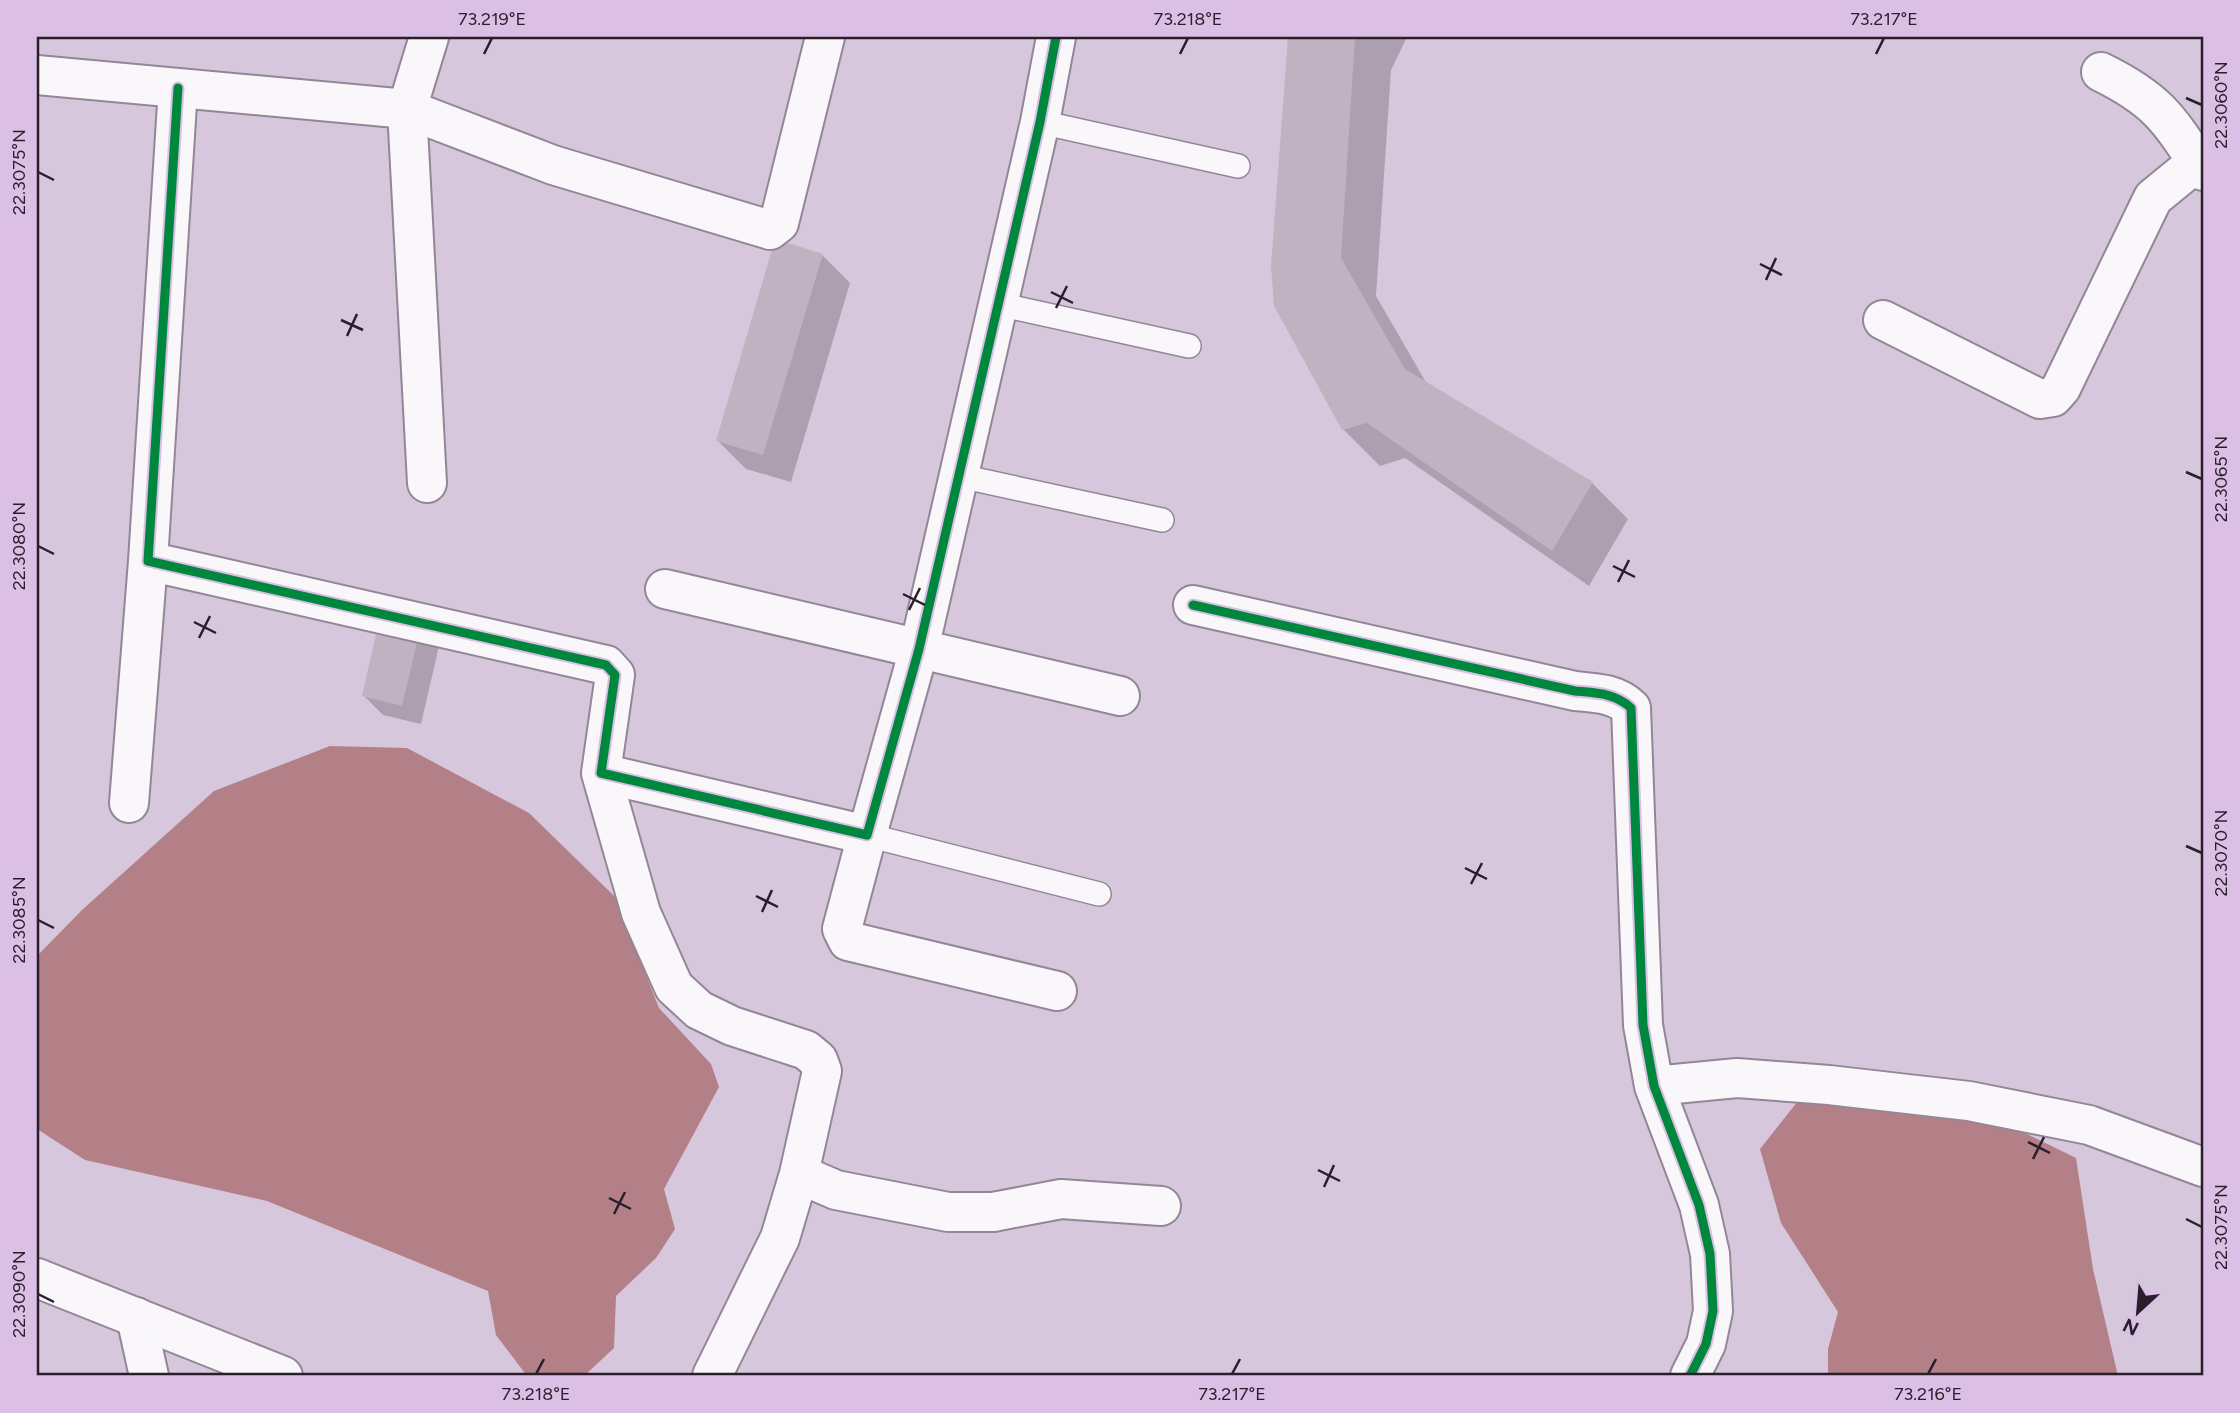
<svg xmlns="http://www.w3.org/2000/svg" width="2240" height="1413" font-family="Figtree,sans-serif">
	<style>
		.water { fill: #b38088 }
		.shadow { fill: #0003 }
		.building { fill: #c0b2c0 }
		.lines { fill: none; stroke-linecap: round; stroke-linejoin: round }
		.service-casing { stroke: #928697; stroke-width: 26 }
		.minor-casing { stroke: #928697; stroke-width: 42 }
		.tertiary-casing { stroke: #928697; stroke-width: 42 }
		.service { stroke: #f9f7fa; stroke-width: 23 }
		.minor { stroke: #f9f7fa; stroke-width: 38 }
		.tertiary { stroke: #f9f7fa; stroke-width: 38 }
		.cycleway-casing { stroke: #dbbfe5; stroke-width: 13 }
		.cycleway { stroke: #00873e; stroke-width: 9 }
		.ticks { fill: none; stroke: #291e2c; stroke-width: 2.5 }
		.neatline { fill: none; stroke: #291e2c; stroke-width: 2.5 }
		.ticks-label { font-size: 18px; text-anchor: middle; fill: #291e2c }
	</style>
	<rect width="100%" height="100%" fill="#d7c7dd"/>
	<path class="water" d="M330,746L407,748L529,813L645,926L642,965L659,1008L711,1064L719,1087L664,1189L675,1229L656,1258L616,1296L614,1348L584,1376H527L496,1335L488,1291L267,1201L85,1160L37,1129V956L82,910L214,791Z
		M1798,1101L1987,1122L2027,1134L2076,1158L2093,1269L2118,1376H1828V1349L1838,1312L1781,1223L1760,1149Z"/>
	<path class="shadow" d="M1290,37H1407L1391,70L1376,296L1427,384L1592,483L1628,519L1589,586L1405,458L1380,466L1343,429L1273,266Z
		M822,255L850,283L791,482L746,469L718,441Z
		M382,619L439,646L421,724L383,715L364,696Z"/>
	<path class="building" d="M1288,37H1355L1341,258L1405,369L1593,482L1552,551L1367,423L1342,430L1274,306L1271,266Z
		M775,239L823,254L763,455L716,441Z
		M380,616L421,626L402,706L362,696Z"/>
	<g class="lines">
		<defs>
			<path id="service" d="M1040,122L1238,166
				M998,304L1189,346
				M960,476L1162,520
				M867,835L1099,894"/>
			<path id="minor" d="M2101,72C2158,100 2169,119 2203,171
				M37,75L407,109L553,165L770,230L779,223L825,37
				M178,88L148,561L606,665L615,675L601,773L867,835L919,649L1040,122L1056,37
				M1883,320L2040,399L2053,397L2061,388L2153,198L2197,162
				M427,483L407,109L429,37
				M665,589L1120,696
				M1193,605L1575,691C1596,693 1615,693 1631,708L1643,1025L1654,1086L1699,1205L1710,1254L1713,1311L1706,1344L1690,1376
				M601,773L641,913L674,987L699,1010L732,1026L806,1050L818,1060L822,1071L799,1174L780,1238L712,1376
				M129,803L148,561
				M867,835L842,929L848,941L1057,991
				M1654,1086L1737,1078L1829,1085L1969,1101L2089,1125L2203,1167
				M799,1174L836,1190L948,1212H993L1061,1199L1161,1206
				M136,1317L149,1376"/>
			<path id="tertiary" d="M37,1278L283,1376"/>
		</defs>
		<use href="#service" class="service-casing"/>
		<use href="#minor" class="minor-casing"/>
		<use href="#tertiary" class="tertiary-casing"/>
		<use href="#service" class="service"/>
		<use href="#minor" class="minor"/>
		<use href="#tertiary" class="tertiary"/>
		<defs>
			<path id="cycleway" d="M178,88L148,561L606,665L615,675L601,773L867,835L919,649L1040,122L1056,37
				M1193,605L1575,691C1596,693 1615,693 1631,708L1643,1025L1654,1086L1699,1205L1710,1254L1713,1311L1706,1344L1690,1376"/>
		</defs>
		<use href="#cycleway" class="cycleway-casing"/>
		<use href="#cycleway" class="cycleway"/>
	</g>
	<path class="ticks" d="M484,54L492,38M1180,54L1188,38M1876,54L1884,38M2186,98L2202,105M38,172L54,180M1760,264L1782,275M1766,280L1776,258M1051,292L1073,303M1056,308L1067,286M341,320L363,330M347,336L357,314M2186,472L2202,479M38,546L54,554M1613,566L1635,577M1618,582L1629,560M903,594L925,605M909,610L920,588M194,622L216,633M199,638L210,616M2186,846L2202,853M1465,868L1487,879M1471,884L1482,863M756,896L778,907M762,912L772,890M38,920L54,928M2028,1142L2050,1153M2033,1159L2044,1137M1318,1170L1340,1181M1324,1187L1334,1165M609,1198L631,1209M614,1214L625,1192M2186,1219L2202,1227M38,1294L54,1302M536,1374L544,1359M1232,1374L1240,1359M1928,1374L1936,1359"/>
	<rect width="2240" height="1413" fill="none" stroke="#dbbfe5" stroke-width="77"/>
	<g transform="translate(2138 1312) rotate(206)" stroke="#dbbfe5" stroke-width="5" paint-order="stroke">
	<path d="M0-5L12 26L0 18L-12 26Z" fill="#291e2c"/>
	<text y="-10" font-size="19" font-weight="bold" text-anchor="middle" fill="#291e2c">N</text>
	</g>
	<rect x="38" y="38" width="2164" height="1336" class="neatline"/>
	<g class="ticks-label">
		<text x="492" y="25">73.219°E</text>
		<text x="1188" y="25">73.218°E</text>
		<text x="1884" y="25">73.217°E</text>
		<text transform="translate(2221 105) rotate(-90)" y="6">22.3060°N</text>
		<text transform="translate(19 172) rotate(-90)" y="6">22.3075°N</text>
		<text transform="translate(2221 479) rotate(-90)" y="6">22.3065°N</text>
		<text transform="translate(19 546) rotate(-90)" y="6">22.3080°N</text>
		<text transform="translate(2221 853) rotate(-90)" y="6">22.3070°N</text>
		<text transform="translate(19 920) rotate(-90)" y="6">22.3085°N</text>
		<text transform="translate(2221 1227) rotate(-90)" y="6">22.3075°N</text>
		<text transform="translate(19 1294) rotate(-90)" y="6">22.3090°N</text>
		<text x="536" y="1400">73.218°E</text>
		<text x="1232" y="1400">73.217°E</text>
		<text x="1928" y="1400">73.216°E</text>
	</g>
</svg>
